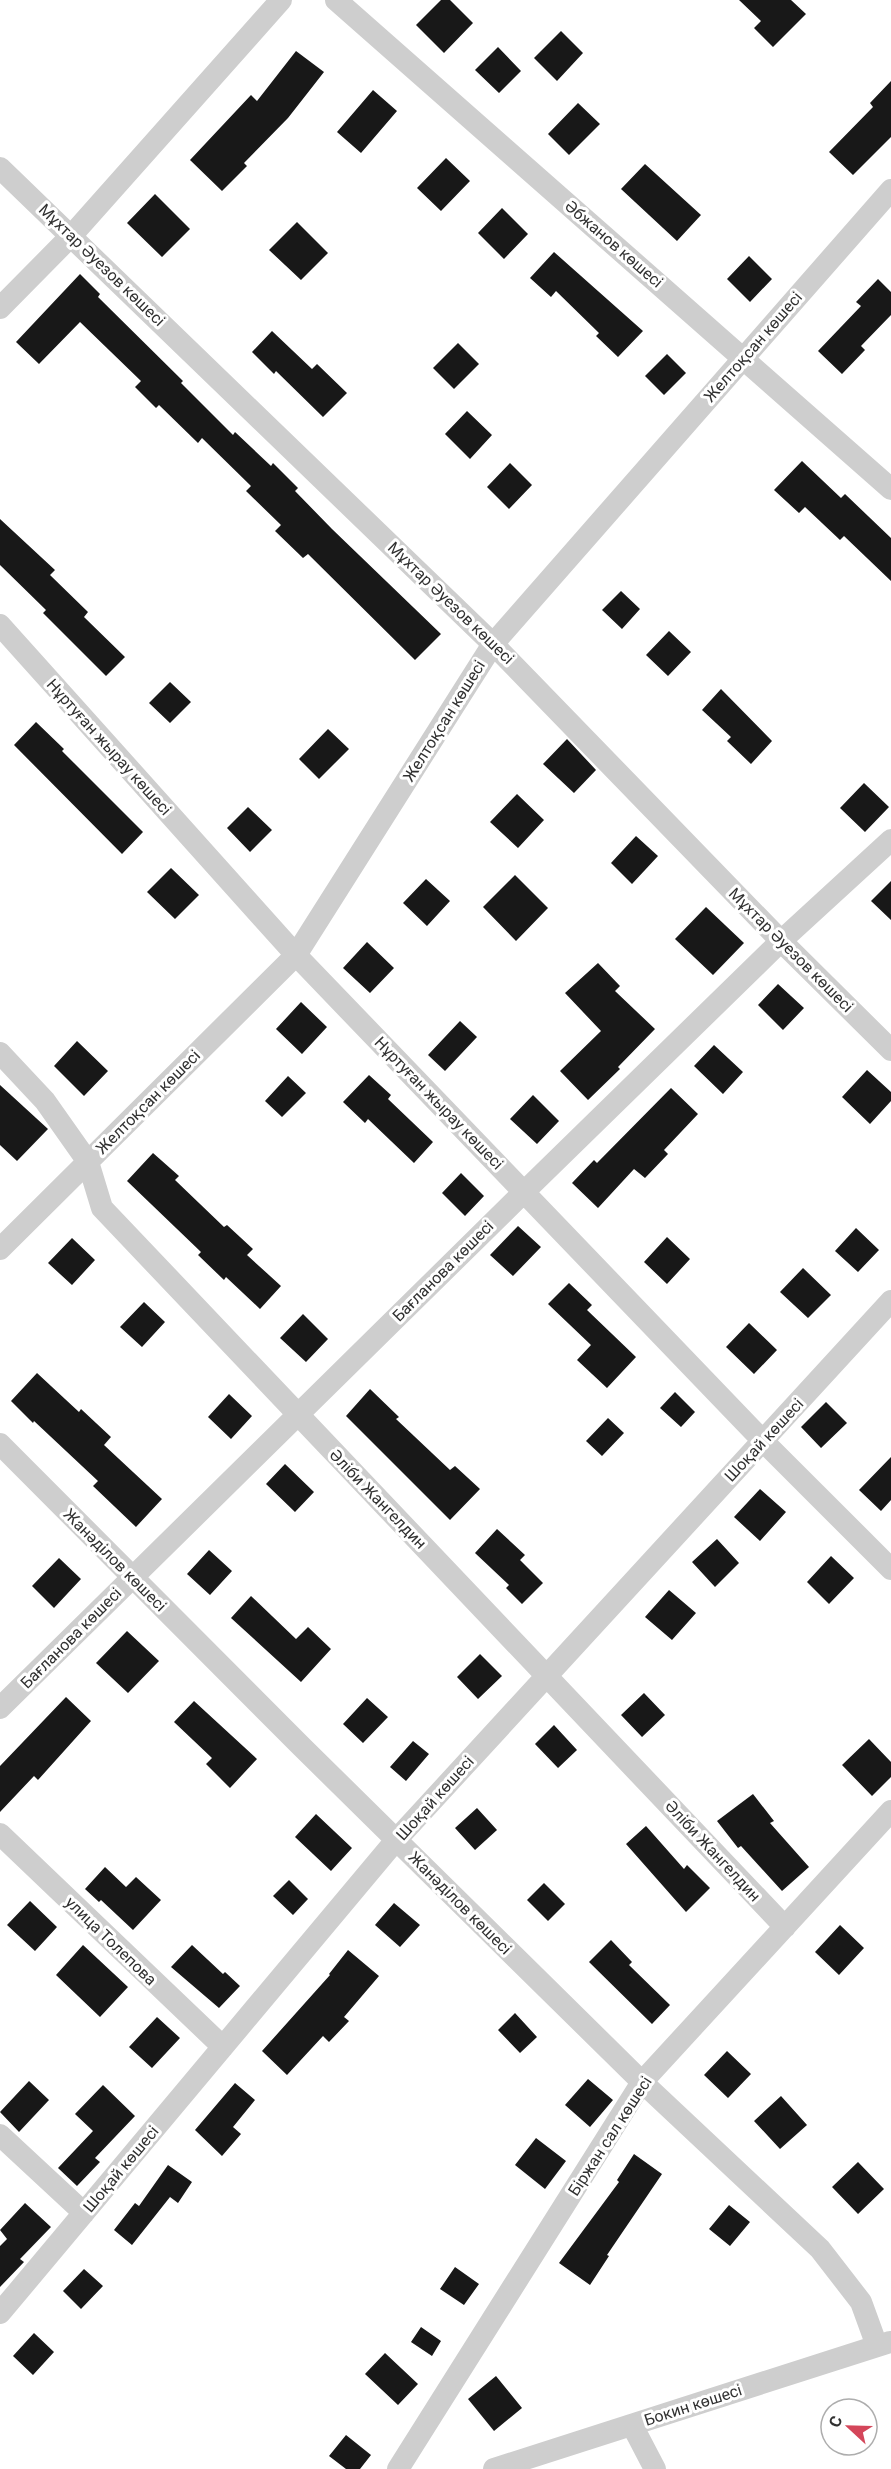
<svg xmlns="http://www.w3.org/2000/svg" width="891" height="2469" font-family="Roboto,sans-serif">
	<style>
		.building { fill: #181818 }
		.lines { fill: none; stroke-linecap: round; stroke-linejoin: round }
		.street { stroke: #cecece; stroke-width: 22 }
		.labels { text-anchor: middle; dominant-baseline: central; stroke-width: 6; stroke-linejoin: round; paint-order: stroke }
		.street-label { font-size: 16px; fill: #313131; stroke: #fff }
	</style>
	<rect width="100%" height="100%" fill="#fff"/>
	<path class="building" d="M441,0H450L473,23L444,53L416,25Z
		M739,0H791L806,14L773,47L754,28L761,21Z
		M561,31L583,53L557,81L534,58Z
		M498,47L521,71L499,93L475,70Z
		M296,51L324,72L288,118L244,163L247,166L222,191L190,160L251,95L257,101Z
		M891,81V137L853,175L829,152L873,107L870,103Z
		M373,90L397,111L361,153L337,132Z
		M578,103L600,124L569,155L548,134Z
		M446,158L470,181L441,211L417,188Z
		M645,164L701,215L677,241L621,189Z
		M155,194L190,229L162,257L127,223Z
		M502,208L528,234L504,259L478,233Z
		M297,222L328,253L301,280L269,250Z
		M554,252L643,331L618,357L596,336L599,333L556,291L551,297L530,278Z
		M749,256L772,279L750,302L727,279Z
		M80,274L100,294L98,297L183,381L181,383L233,435L235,432L271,466L273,463L298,488L295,491L332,529L441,634L415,660L308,554L303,558L275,531L281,525L246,491L251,486L202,438L198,443L159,405L156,408L135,387L141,381L80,322L39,364L16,342Z
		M878,279L891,292V315L861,346L865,350L842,374L818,351L861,306L856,302Z
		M272,331L312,369L317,364L347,393L323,417L276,371L274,374L252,352Z
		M458,343L479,364L454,389L433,368Z
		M667,354L686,373L664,395L645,376Z
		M467,411L492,435L470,459L445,434Z
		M802,461L841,498L845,494L891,538V581L844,536L840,540L805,507L799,513L774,490Z
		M510,463L532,485L509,509L487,487Z
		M0,519L55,570L50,575L88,612L84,617L125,657L106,676L43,613L46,610L0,565Z
		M621,591L640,609L622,629L602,610Z
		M669,631L691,652L668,676L646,655Z
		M170,682L191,702L170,723L149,703Z
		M721,689L772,741L751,764L727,741L731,737L702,710Z
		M36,722L64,749L62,751L143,832L122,854L14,745Z
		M328,729L349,749L319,779L299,759Z
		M567,739L596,770L574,793L543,764Z
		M864,783L889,807L865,832L840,808Z
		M517,794L544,820L518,848L490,822Z
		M248,807L272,830L250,852L227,828Z
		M636,836L658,856L632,884L611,863Z
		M171,868L199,895L175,919L147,892Z
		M515,875L548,908L516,941L483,907Z
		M426,879L450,901L427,926L403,903Z
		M891,881V920L871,901Z
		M706,907L744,943L713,975L675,939Z
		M367,942L394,968L370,993L343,968Z
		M598,963L620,986L615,991L655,1029L618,1067L620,1069L588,1100L560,1071L601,1031L565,993Z
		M778,984L804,1008L783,1030L758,1005Z
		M301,1002L327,1027L302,1054L276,1029Z
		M460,1021L477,1037L445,1071L428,1055Z
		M77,1041L108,1071L84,1096L54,1066Z
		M714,1045L743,1072L723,1094L694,1066Z
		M867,1070L891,1092V1101L870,1124L842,1097Z
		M369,1075L391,1095L388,1099L433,1142L414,1163L368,1119L365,1123L343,1102Z
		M288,1076L306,1093L282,1117L265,1101Z
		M0,1085L48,1129L17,1161L0,1145Z
		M671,1088L698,1114L664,1150L668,1154L645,1178L634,1169L598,1208L572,1183L594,1160L597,1163Z
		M533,1095L559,1121L537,1144L510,1119Z
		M153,1153L179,1176L175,1180L224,1227L227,1225L253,1249L247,1255L281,1286L260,1309L226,1277L224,1280L198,1255L201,1252L127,1181Z
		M461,1173L484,1196L465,1216L442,1193Z
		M518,1226L541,1247L513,1276L490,1255Z
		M856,1228L879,1250L858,1272L835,1251Z
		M667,1237L690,1259L667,1284L644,1262Z
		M72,1238L95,1260L72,1285L48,1263Z
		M803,1268L831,1295L808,1318L780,1292Z
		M569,1283L592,1305L587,1310L636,1357L607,1388L577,1360L591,1345L548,1304Z
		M144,1302L165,1322L142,1347L120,1327Z
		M303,1314L328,1339L306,1362L280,1338Z
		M749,1323L777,1350L754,1374L726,1347Z
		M37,1373L79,1412L81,1409L111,1437L104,1445L162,1499L136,1527L93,1486L98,1481L34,1421L33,1423L11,1401Z
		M370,1389L399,1417L396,1419L450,1470L455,1466L480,1489L450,1520L346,1416Z
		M675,1392L695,1412L681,1427L660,1408Z
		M229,1394L252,1416L231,1439L208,1417Z
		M826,1402L847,1423L821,1448L801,1427Z
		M608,1418L624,1433L602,1456L586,1441Z
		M891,1457V1500L881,1511L859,1490Z
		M285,1464L314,1492L295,1512L266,1484Z
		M760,1489L786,1512L760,1541L734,1517Z
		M497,1529L525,1555L520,1560L543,1583L522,1604L506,1588L509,1585L475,1553Z
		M717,1539L739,1563L715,1587L692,1562Z
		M209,1550L232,1571L210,1595L187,1574Z
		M831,1556L854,1578L829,1604L807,1582Z
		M59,1558L81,1579L54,1608L32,1586Z
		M669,1590L696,1613L672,1640L645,1617Z
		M251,1596L296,1639L308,1627L331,1649L301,1682L231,1618Z
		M127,1631L159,1661L128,1693L96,1663Z
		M480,1654L502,1676L478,1699L457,1677Z
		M644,1693L665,1715L642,1737L621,1715Z
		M66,1697L91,1721L38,1780L34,1776L0,1812V1766Z
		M367,1698L388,1717L363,1743L343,1724Z
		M194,1701L257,1759L230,1788L206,1764L212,1758L174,1722Z
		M554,1725L577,1750L558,1768L535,1744Z
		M869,1739L891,1762V1777L872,1796L842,1765Z
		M413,1741L429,1754L406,1781L390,1767Z
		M753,1794L774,1821L770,1823L809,1867L782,1891L741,1846L738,1848L717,1821Z
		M477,1808L497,1830L475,1850L455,1828Z
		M316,1814L352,1848L331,1871L295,1837Z
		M646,1826L684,1869L687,1865L710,1888L686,1912L626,1844Z
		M105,1867L126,1887L136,1877L161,1900L133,1930L101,1900L99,1902L85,1889Z
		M289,1880L308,1899L293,1915L273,1896Z
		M544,1883L565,1904L548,1921L527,1900Z
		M30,1901L57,1927L35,1951L7,1925Z
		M394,1903L420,1925L400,1947L375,1925Z
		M840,1925L864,1948L839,1975L815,1952Z
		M611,1940L632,1962L629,1965L670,2005L652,2024L589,1962Z
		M83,1945L128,1987L100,2017L56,1975Z
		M192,1945L223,1974L225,1972L240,1986L219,2008L171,1967Z
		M348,1950L379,1976L344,2017L349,2021L329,2042L323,2036L287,2075L262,2051L330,1975L329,1974Z
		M515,2013L537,2037L520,2053L498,2030Z
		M157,2017L180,2038L152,2068L129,2047Z
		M727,2051L751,2074L728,2098L704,2075Z
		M588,2079L613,2100L590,2127L565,2105Z
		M29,2081L49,2100L19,2132L0,2112Z
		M235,2083L255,2100L233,2127L241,2134L222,2156L195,2130Z
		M103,2085L135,2116L95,2158L100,2162L77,2186L58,2168L93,2131L75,2114Z
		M781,2096L807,2125L780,2149L754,2121Z
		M536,2138L566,2161L545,2189L515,2165Z
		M634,2154L662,2174L607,2255L609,2256L590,2285L559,2263L619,2182L617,2180Z
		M858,2162L884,2189L858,2214L832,2187Z
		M168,2165L192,2182L178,2203L170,2197L132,2245L114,2230L135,2203L139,2206Z
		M25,2203L51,2227L20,2259L24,2262L0,2287V2246L7,2239L0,2230Z
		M729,2205L750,2222L730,2246L709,2229Z
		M455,2267L479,2284L464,2305L440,2289Z
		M84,2269L103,2286L81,2309L63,2291Z
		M421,2327L441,2341L432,2356L411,2342Z
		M34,2333L54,2352L33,2375L13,2356Z
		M385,2353L418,2384L398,2405L365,2374Z
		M496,2376L522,2408L494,2431L468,2399Z
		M346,2435L371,2455L360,2469H346L329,2456Z"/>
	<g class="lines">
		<path class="street" d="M336,0L891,489
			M0,168L493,644L781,941L891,1050
			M0,308L72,235L281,0
			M0,625L296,955L763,1441L891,1569
			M0,1053L45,1101L88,1162L102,1208L785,1927
			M0,1249L296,955L493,644L891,190
			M0,1444L302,1747L642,2082L820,2249L861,2302L877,2346
			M0,1708L525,1191L781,941L891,840
			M0,1834L223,2047
			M0,2135L84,2213
			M0,2313L396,1840L891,1301
			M632,2425L655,2469
			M398,2469L642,2082L891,1811
			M494,2469L890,2342"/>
	</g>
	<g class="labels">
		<g class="street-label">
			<text transform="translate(614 244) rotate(41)">Әбжанов көшесі</text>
			<text transform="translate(102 265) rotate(44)">Мұхтар Әуезов көшесі</text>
			<text transform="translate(753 347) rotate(-49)">Желтоқсан көшесі</text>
			<text transform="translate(451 603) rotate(44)">Мұхтар Әуезов көшесі</text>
			<text transform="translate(444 721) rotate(-58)">Желтоқсан көшесі</text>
			<text transform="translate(109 747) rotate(48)">Нұртуған жырау көшесі</text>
			<text transform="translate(791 950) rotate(45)">Мұхтар Әуезов көшесі</text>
			<text transform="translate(148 1102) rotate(-45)">Желтоқсан көшесі</text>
			<text transform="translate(439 1103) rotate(46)">Нұртуған жырау көшесі</text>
			<text transform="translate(443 1271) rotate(-45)">Бағланова көшесі</text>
			<text transform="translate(764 1440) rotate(-47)">Шоқай көшесі</text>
			<text transform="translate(378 1499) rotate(46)">Әліби Жангелдин</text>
			<text transform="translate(115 1560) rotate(45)">Жанәділов көшесі</text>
			<text transform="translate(71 1638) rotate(-45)">Бағланова көшесі</text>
			<text transform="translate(435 1798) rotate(-48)">Шоқай көшесі</text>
			<text transform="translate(713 1851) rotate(47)">Әліби Жангелдин</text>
			<text transform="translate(460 1903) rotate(45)">Жанәділов көшесі</text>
			<text transform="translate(111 1941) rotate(44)">улица Толепова</text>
			<text transform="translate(610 2136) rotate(-57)">Біржан сал көшесі</text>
			<text transform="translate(121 2169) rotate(-50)">Шоқай көшесі</text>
			<text transform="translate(693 2405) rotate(-18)">Бокин көшесі</text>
		</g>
	</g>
	<g transform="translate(849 2427) rotate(292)"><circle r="28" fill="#ffffff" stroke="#adadad" stroke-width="1.5"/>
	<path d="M0-4.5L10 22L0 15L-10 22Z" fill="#d4465a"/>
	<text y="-9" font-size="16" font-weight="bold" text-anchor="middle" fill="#313131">С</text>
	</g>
</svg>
